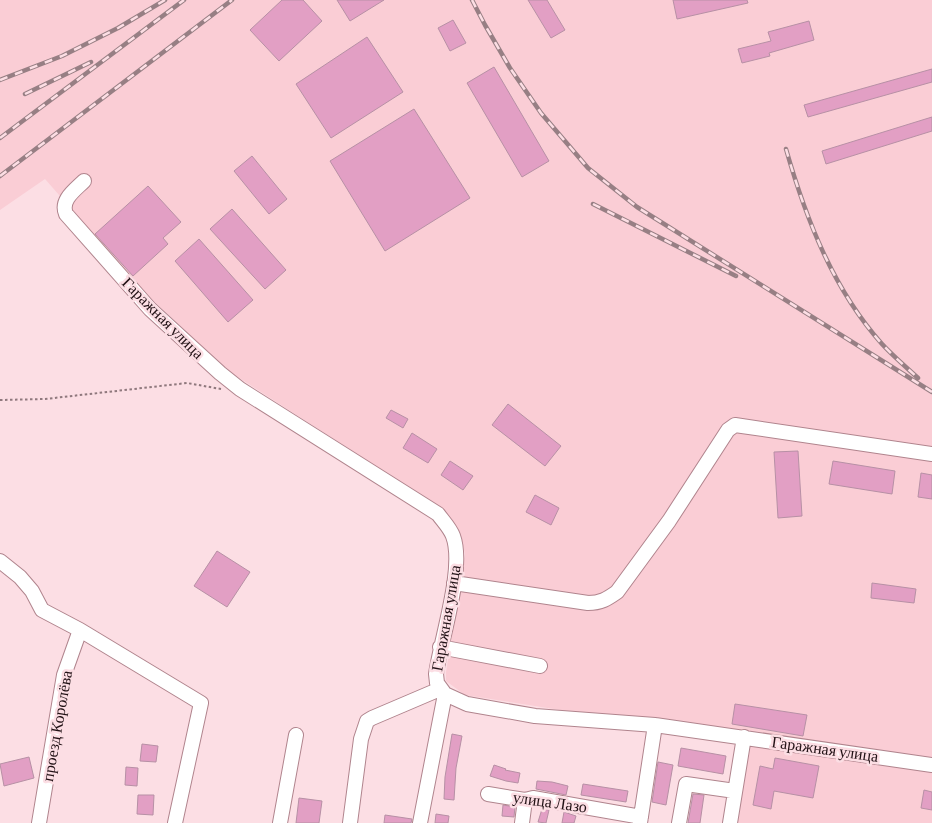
<svg xmlns="http://www.w3.org/2000/svg" width="932" height="823" font-family="'Crimson Pro',serif">
	<style>
		.built { fill: #facdd5 }
		.building { fill: #e29fc4; stroke: #b790a5 }
		.lines { fill: none; stroke-linecap: round; stroke-linejoin: round }
		.minor-casing { stroke: #b0848d; stroke-width: 16 }
		.path { stroke: #8f787d; stroke-width: 2; stroke-dasharray: 2.5 2.5; stroke-linecap: butt }
		.minor { stroke: #fff; stroke-width: 14 }
		.rail-casing { stroke: #977f84; stroke-width: 4.5 }
		.rail { stroke: #fcdee4; stroke-width: 2.5; stroke-dasharray: 8; stroke-linecap: butt }
		.labels { text-anchor: middle; dominant-baseline: central; stroke-width: 5; stroke-linejoin: round; paint-order: stroke }
		.street-label { font-size: 16px; fill: #211115; stroke: #fcdee4 }
	</style>
	<rect width="100%" height="100%" fill="#fcdee4"/>
	<path class="built" d="M0,0H932V823H736L748,745L655,725L465,695L446,681V672L465,554L460,533L445,511L230,372L146,294L45,179L0,210Z"/>
	<path class="building" d="M282,0H303L322,21L279,61L250,30Z
		M337,0H384L350,21Z
		M528,0H547L565,30L551,38Z
		M673,0H747L748,3L677,19Z
		M453,20L466,43L450,51L438,28Z
		M809,21L814,40L769,53L770,56L742,63L738,49L771,41L768,32Z
		M367,37L403,92L331,138L296,84Z
		M494,67L549,161L522,177L467,83Z
		M932,69V82L808,117L804,105Z
		M414,109L470,198L385,251L330,161Z
		M932,117V131L826,164L822,151Z
		M252,156L287,199L269,214L234,171Z
		M148,186L181,222L163,238L168,244L133,276L95,234Z
		M232,209L286,270L265,289L210,229Z
		M199,239L253,300L228,322L175,261Z
		M508,404L561,446L545,466L492,425Z
		M391,410L408,419L403,428L386,418Z
		M412,433L437,449L428,463L403,448Z
		M798,451L802,516L778,518L774,452Z
		M450,461L473,476L463,490L441,475Z
		M833,461L895,471L892,494L829,484Z
		M921,473L932,475V499L918,497Z
		M535,495L559,508L551,525L526,512Z
		M217,551L250,572L227,607L194,586Z
		M872,583L916,589L914,603L871,598Z
		M735,704L807,715L803,736L732,724Z
		M452,734L462,736L456,768L454,800L444,799L445,777Z
		M142,744L158,746L156,762L140,761Z
		M681,748L726,756L723,774L678,766Z
		M29,757L34,778L4,786L0,764Z
		M775,758L819,766L813,798L774,791L771,809L753,805L760,766L773,769Z
		M658,762L673,765L666,805L652,802Z
		M494,765L506,769L505,770L520,773L518,783L506,781L490,776Z
		M126,767L138,768L137,786L125,785Z
		M537,781L552,782L568,786L566,795L536,789Z
		M583,784L628,791L626,802L581,795Z
		M924,790L932,792V810L921,808Z
		M693,794L704,795L700,823H688Z
		M138,795H154L153,815L137,814Z
		M299,798L322,801L319,823H296Z
		M503,805L515,807L514,817L502,816Z
		M542,809L549,810L546,823L538,822Z
		M564,812L576,816L574,823H562Z
		M436,814L449,816L448,823H435Z
		M385,815L412,819L411,823H384Z"/>
	<g class="lines">
		<defs>
			<path id="minor" d="M84,181C75,190 60,200 66,214L150,309L220,373L240,389L438,514C443,521 450,528 453,536C465,568 441,638 436,674L437,683L445,694L467,704L535,716L655,725L932,765
				M0,561L20,577L32,591L42,610L80,630L201,703L175,823
				M454,583L588,603C601,603 607,599 617,592L669,521L728,430L735,425L932,454
				M440,647L540,666
				M488,794L525,800L533,798L641,817
				M39,823L64,675L80,630
				M280,823L296,735
				M350,823L361,739L367,721L372,718L440,689
				M420,823L445,694
				M522,823L525,800
				M640,823L655,725
				M679,823L686,784L735,791
				M730,823L744,737"/>
		</defs>
		<use href="#minor" class="minor-casing"/>
		<path class="path" d="M0,400L45,399L187,383L221,389"/>
		<use href="#minor" class="minor"/>
		<defs>
			<path id="rail" d="M472,0L485,25L510,68L541,113L588,168L637,207L932,392
				M0,80L62,56L118,28L165,0
				M25,94L91,62
				M0,138L184,0
				M786,149C806,219 833,289 882,344C893,356 906,367 918,378
				M0,176L232,0
				M593,204L736,276"/>
		</defs>
		<use href="#rail" class="rail-casing"/>
		<use href="#rail" class="rail"/>
	</g>
	<g class="labels">
		<g class="street-label">
			<text transform="translate(163 318) rotate(45)">Гаражная улица</text>
			<text transform="translate(446 618) rotate(-80)">Гаражная улица</text>
			<text transform="translate(57 726) rotate(-80)">проезд Королёва</text>
			<text transform="translate(825 749) rotate(8)">Гаражная улица</text>
			<text transform="translate(550 802) rotate(8)">улица Лазо</text>
		</g>
	</g>
</svg>
